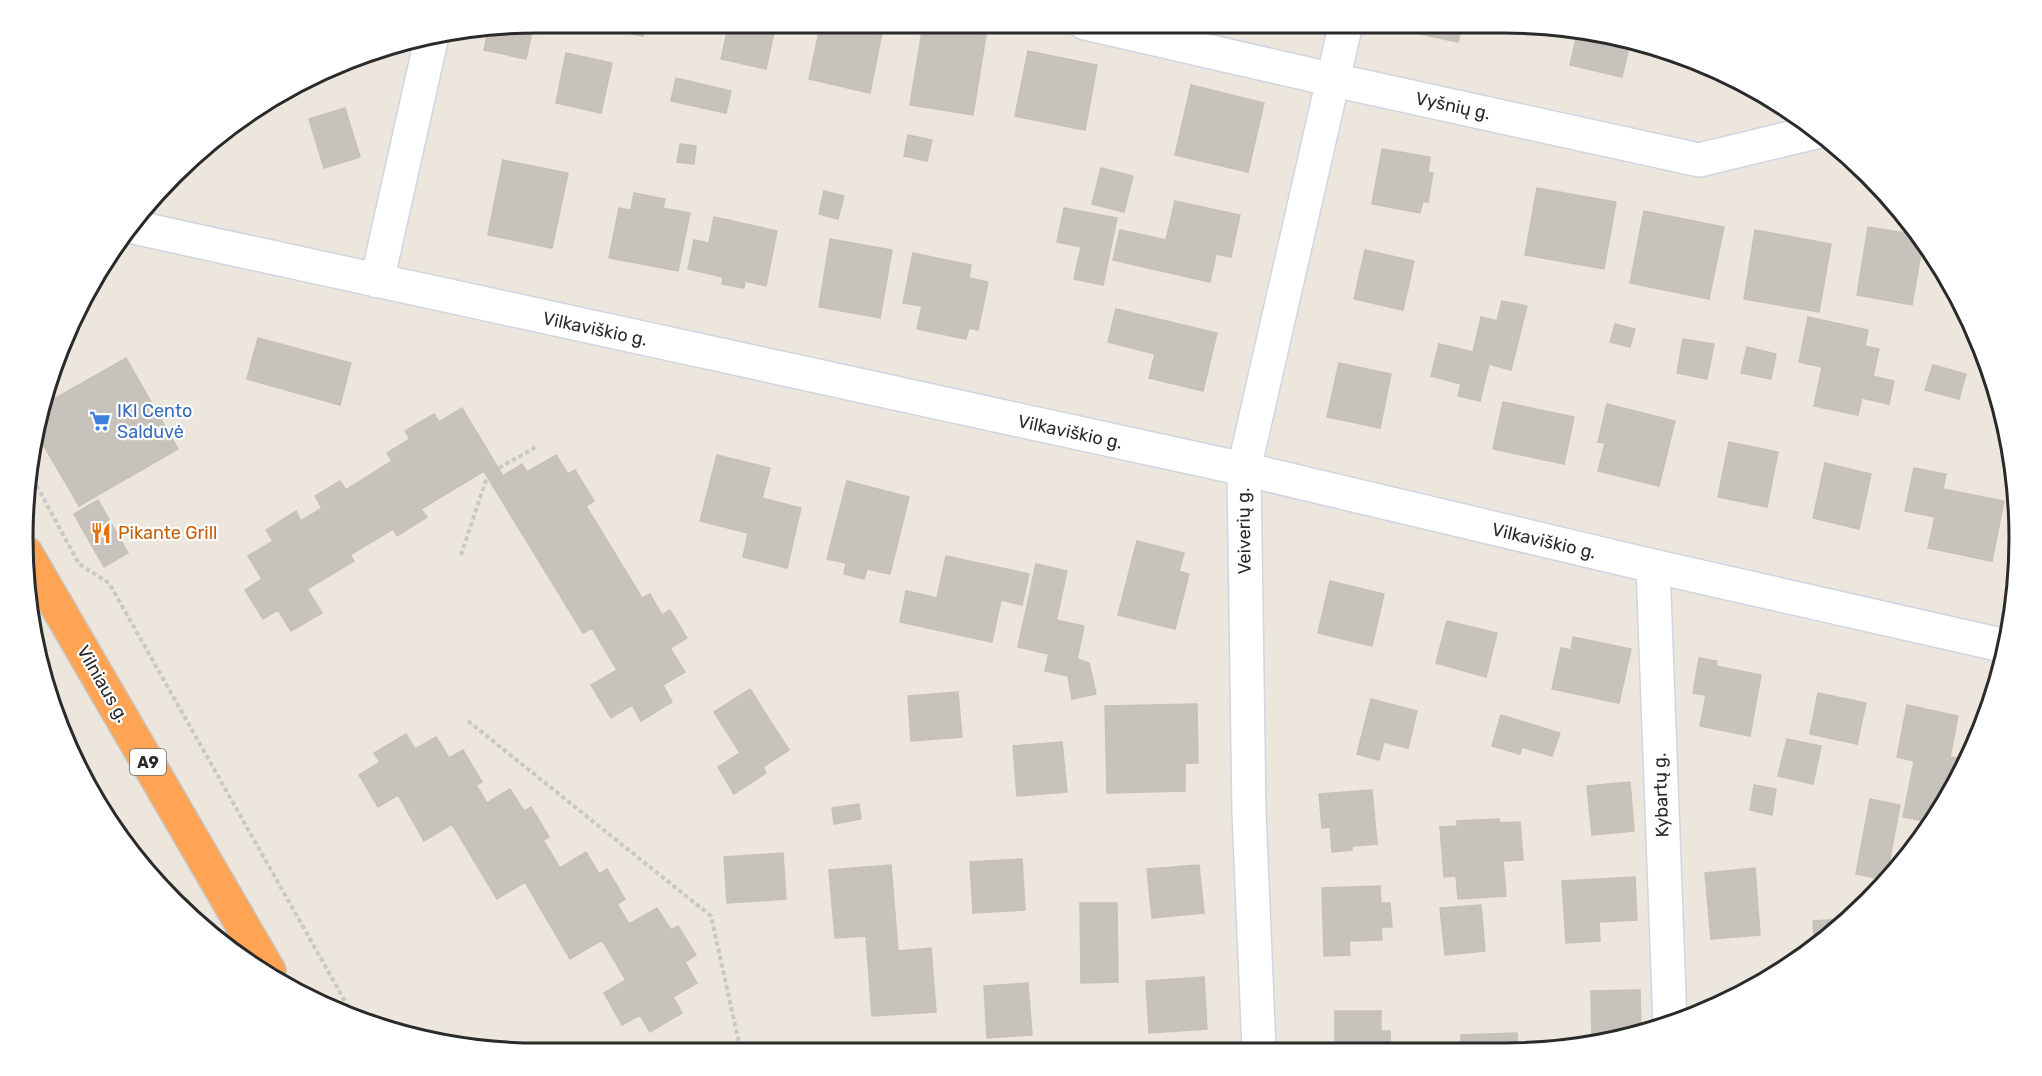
<svg xmlns="http://www.w3.org/2000/svg" width="2042" height="1076" font-family="Rubik,sans-serif">
	<style>
		.building { fill: #c7c2bb; stroke: #c7c2b5; stroke-width: 1.5 }
		.lines { fill: none; stroke-linecap: round; stroke-linejoin: round }
		.minor-casing { stroke: #d1d4e3; stroke-width: 36 }
		.highway-casing { stroke: #c8c8c8; stroke-width: 36 }
		.path { stroke: #c8c8c8; stroke-width: 4; stroke-dasharray: 4.5 3; stroke-linecap: butt }
		.minor { stroke: #fff; stroke-width: 33 }
		.highway { stroke: #ffa454; stroke-width: 33 }
		.labels { text-anchor: middle; dominant-baseline: central; stroke-width: 4.5; stroke-linejoin: round; paint-order: stroke }
		.shield { fill: #fff; stroke: #6a6a6a; stroke-width: 1.5 }
		.shield-label { font-size: 16px; font-weight: bold; fill: #2a2a2a }
		.street-label { font-size: 18px; fill: #2a2a2a; stroke: #fff }
		.shop-label { font-size: 18px; fill: #366cbe; stroke: #fff; text-anchor: start }
		.food-label { font-size: 18px; fill: #c56008; stroke: #fff; text-anchor: start }
		.rim { fill: none; stroke: #2a2a2a; stroke-width: 3 }
	</style>
	<rect width="100%" height="100%" fill="#ece6dc"/>
	<path class="building" d="M534,23L526,59L484,50L488,31Z
		M588,23H645L643,36L587,25Z
		M729,23H776L766,69L721,59Z
		M821,23H884L870,93L809,79Z
		M1408,23L1462,24L1458,42L1406,31Z
		M923,25L986,35L973,115L910,105Z
		M1578,30L1631,39L1622,77L1570,65Z
		M1028,51L1097,65L1085,130L1015,116Z
		M566,53L612,63L601,113L556,103Z
		M676,78L731,91L726,113L671,101Z
		M1191,85L1264,103L1248,172L1175,155Z
		M345,108L360,157L324,168L309,119Z
		M908,135L932,140L927,161L904,156Z
		M680,144L696,146L694,164L677,162Z
		M1382,149L1430,157L1428,172L1433,173L1428,202L1423,201L1420,213L1372,204Z
		M503,160L568,173L552,248L488,235Z
		M1101,168L1133,176L1124,212L1092,204Z
		M1537,188L1616,202L1604,269L1525,255Z
		M824,191L844,196L838,219L819,214Z
		M634,193L665,199L663,208L690,213L678,271L609,258L619,208L631,210Z
		M1175,201L1240,215L1231,257L1216,254L1210,282L1113,260L1120,230L1166,240Z
		M1064,208L1117,218L1103,285L1074,279L1081,247L1057,242Z
		M1644,211L1724,227L1709,299L1630,283Z
		M714,217L777,231L766,286L745,281L744,288L722,284L723,277L688,269L694,240L709,243Z
		M1868,227L1918,235L1923,242L1912,305L1857,295Z
		M1755,230L1831,244L1819,312L1744,299Z
		M830,239L892,250L880,318L819,307Z
		M1365,250L1414,261L1403,310L1354,299Z
		M913,253L971,265L969,278L988,282L978,330L969,328L966,339L917,329L922,306L903,303Z
		M1502,301L1527,306L1511,370L1489,364L1480,401L1458,396L1461,384L1431,376L1439,344L1473,352L1481,317L1497,321Z
		M1116,309L1217,333L1203,391L1149,378L1155,354L1108,342Z
		M1808,317L1868,330L1865,346L1879,349L1873,376L1894,381L1889,404L1862,398L1858,415L1814,406L1822,367L1799,362Z
		M1615,324L1635,329L1630,347L1610,342Z
		M258,338L351,363L340,405L247,379Z
		M1683,339L1714,344L1707,379L1677,373Z
		M1747,347L1776,354L1771,379L1741,373Z
		M126,358L178,449L79,506L37,434L40,407Z
		M1339,363L1391,374L1380,428L1327,417Z
		M1933,365L1966,374L1959,399L1925,390Z
		M1503,402L1574,417L1564,464L1493,449Z
		M1607,404L1675,421L1659,486L1598,471L1605,443L1598,442Z
		M462,408L503,476L491,483L484,471L421,509L427,517L397,536L393,529L350,555L354,561L307,589L322,613L291,631L278,610L263,619L245,590L262,579L248,556L273,541L266,530L296,511L301,521L322,508L315,496L340,481L346,490L392,461L387,453L410,439L405,431L434,414L439,422Z
		M1729,442L1778,452L1767,507L1718,497Z
		M556,455L568,474L575,470L594,501L586,506L642,598L650,594L662,615L670,610L687,638L670,648L685,672L663,685L672,702L641,721L632,705L611,718L591,685L617,670L592,628L583,633L491,483L522,464L527,472Z
		M717,455L770,468L762,498L801,508L787,568L743,557L748,533L700,521Z
		M1825,463L1871,474L1859,529L1813,518Z
		M1914,468L1946,474L1943,489L2004,501L1992,561L1928,548L1935,517L1905,511Z
		M847,481L909,497L890,574L867,569L864,579L844,574L846,563L827,559Z
		M98,500L128,553L104,567L74,514Z
		M1137,541L1184,553L1179,571L1189,574L1175,629L1118,615Z
		M946,556L1029,574L1022,605L1001,600L992,642L900,622L906,591L937,598Z
		M1036,564L1067,571L1049,654L1018,647Z
		M1330,581L1384,594L1372,646L1318,633Z
		M1056,620L1084,626L1077,659L1089,663L1096,694L1072,699L1068,676L1045,671Z
		M1447,621L1497,633L1486,677L1436,663Z
		M1573,637L1631,649L1619,703L1552,689L1561,648L1571,650Z
		M1699,658L1717,661L1716,666L1761,675L1750,736L1700,726L1706,695L1693,693Z
		M750,689L789,750L763,767L766,773L734,794L718,767L740,753L714,712Z
		M958,692L962,737L911,741L908,696Z
		M1818,693L1866,703L1857,744L1810,734Z
		M1371,699L1417,711L1408,748L1384,742L1379,760L1357,754Z
		M1197,704L1198,763H1185V791L1107,793L1105,706Z
		M1907,705L1958,716L1950,757L1963,759L1959,777L1929,822L1903,817L1914,761L1897,757Z
		M1501,715L1560,733L1552,756L1522,747L1520,754L1492,746Z
		M406,734L415,749L436,737L449,758L463,750L482,782L476,785L487,803L510,789L524,811L531,807L549,837L543,840L560,868L586,852L599,874L607,869L625,899L617,904L629,924L657,908L671,930L678,926L696,955L685,962L697,983L673,997L682,1013L650,1032L640,1015L622,1025L604,993L626,980L602,940L570,959L525,882L497,899L452,824L424,841L398,795L378,807L359,775L380,762L374,753Z
		M1787,739L1821,746L1813,784L1778,776Z
		M1062,742L1067,792L1017,796L1013,746Z
		M1630,782L1634,831L1592,835L1587,786Z
		M1754,785L1776,789L1772,815L1750,810Z
		M1372,790L1377,844L1352,846V850L1332,852L1330,827L1322,828L1319,794Z
		M1870,799L1900,805L1886,880L1856,874Z
		M859,804L861,819L834,824L832,808Z
		M1499,819L1500,823L1520,822L1523,860L1503,861L1506,896L1458,899L1456,876L1444,877L1440,827L1457,826V821Z
		M783,853L786,899L727,903L724,857Z
		M1022,859L1025,910L973,913L970,862Z
		M891,865L898,951L931,948L936,1012L872,1016L866,936L835,938L829,870Z
		M1199,865L1204,913L1152,918L1147,869Z
		M1755,868L1760,935L1711,939L1705,873Z
		M1635,877L1637,920L1599,922L1600,941L1566,943L1562,881Z
		M1380,886L1381,903H1390L1392,927H1381L1382,940L1349,941L1350,955L1324,956L1322,888Z
		M1080,903H1117L1118,982L1081,983Z
		M1481,905L1485,951L1445,955L1440,908Z
		M1844,919L1815,945L1813,921Z
		M1204,977L1207,1029L1149,1033L1146,981Z
		M1028,983L1032,1035L987,1038L984,986Z
		M1640,990L1641,1030L1592,1043L1591,991Z
		M1728,1000L1715,1007V1001Z
		M1335,1011H1381V1031H1390L1391,1050H1335Z
		M1517,1033L1518,1049H1461V1035Z"/>
	<g class="lines">
		<defs>
			<path id="minor" d="M1085,23L1334,80L1699,160L1820,131
				M133,227L1244,469L1653,566L2006,646
				M377,281L431,40
				M1653,566L1670,1023
				M1259,1050L1249,812L1244,469L1346,23"/>
			<path id="highway" d="M26,553L269,971"/>
		</defs>
		<use href="#minor" class="minor-casing"/>
		<use href="#highway" class="highway-casing"/>
		<path class="path" d="M499,468L536,447
			M33,479L79,564L109,583L354,1017
			M461,555L487,477
			M468,721L711,916L741,1052
			M97,795L101,793"/>
		<use href="#minor" class="minor"/>
		<use href="#highway" class="highway"/>
	</g>
	<defs>
		<symbol id="supermarket-bare" viewBox="-9 -9 18 18"><path d="M-6-5.5h2.5l.6 2H6L4.5 2H-2.5L-4.4-4H-6ZM-1.5 3.2a1.3 1.3 0 1 0 .1 0ZM3 3.2a1.3 1.3 0 1 0 .1 0Z" fill="#3f7fe0" stroke="#fff" stroke-width="2.5" paint-order="stroke"/></symbol>
		<symbol id="restaurant-bare" viewBox="-9 -9 18 18"><path d="M-5-6h1v4h1v-4h1v4h1v-4h1v5L-1.5 .5V6h-2V.5L-5-1ZM5-6V6H3V1.5H1.5Q1.5-4 5-6Z" fill="#e8710a" stroke="#fff" stroke-width="2.5" paint-order="stroke"/></symbol>
	</defs>
	<g fill-rule="evenodd">
		<use href="#supermarket-bare" x="85" y="406" width="30" height="30"/>
		<use href="#restaurant-bare" x="86" y="518" width="30" height="30"/>
	</g>
	<g class="labels">
		<rect class="shield" x="130" y="749" width="36" height="26" rx="4.5"/>
		<g class="shield-label">
			<text x="148" y="762">A9</text>
		</g>
		<g class="street-label">
			<text transform="translate(1453 106) rotate(12)">Vyšnių g.</text>
			<text transform="translate(595 329) rotate(12)">Vilkaviškio g.</text>
			<text transform="translate(1070 432) rotate(12)">Vilkaviškio g.</text>
			<text transform="translate(1244 531) rotate(-91)">Veiverių g.</text>
			<text transform="translate(1544 541) rotate(13)">Vilkaviškio g.</text>
			<text transform="translate(103 684) rotate(60)">Vilniaus g.</text>
			<text transform="translate(1661 795) rotate(-92)">Kybartų g.</text>
		</g>
		<g class="shop-label">
			<text x="117" y="411">IKI Cento<tspan x="117" dy="21">Salduvė</tspan></text>
		</g>
		<g class="food-label">
			<text x="118" y="533">Pikante Grill</text>
		</g>
	</g>
	<path d="M0 0H2042V1076H0ZM538 33H1504A505 505 0 0 1 2009 538V538A505 505 0 0 1 1504 1043H538A505 505 0 0 1 33 538V538A505 505 0 0 1 538 33Z" fill="#fff" fill-rule="evenodd"/>
	<path class="rim" d="M538 33H1504A505 505 0 0 1 2009 538V538A505 505 0 0 1 1504 1043H538A505 505 0 0 1 33 538V538A505 505 0 0 1 538 33Z"/>
</svg>
